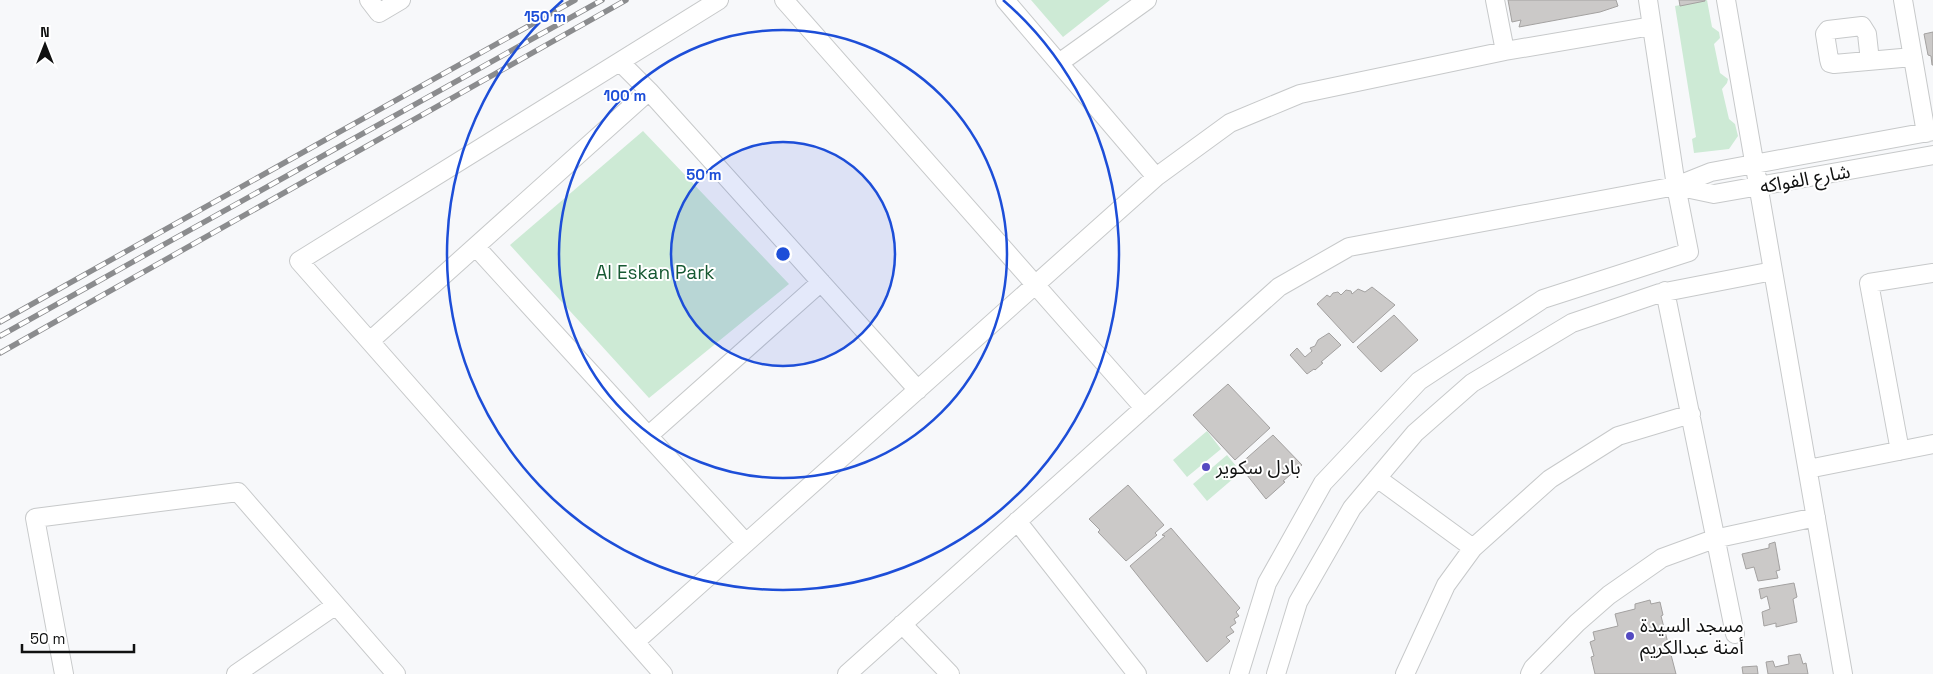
<svg xmlns="http://www.w3.org/2000/svg" width="1933" height="674" font-family="'Space Grotesk','Noto Sans Arabic',sans-serif">
	<style>
		.green { fill: #cdead5 }
		.building { fill: #cbc9c8; stroke: #a3a1a0 }
		.lines { fill: none; stroke-linecap: round; stroke-linejoin: round }
		.minor-casing { stroke: #c7c9ca; stroke-width: 20 }
		.minor { stroke: #fff; stroke-width: 18 }
		.rail-casing { stroke: #8b8c8e; stroke-width: 5.5 }
		.rail { stroke: #fff; stroke-width: 4; stroke-dasharray: 11; stroke-linecap: butt }
		.ring { fill: none; stroke: #1d4ed8; stroke-width: 2.5 }
		.poi-dot { fill: #544ac1; stroke: #fff; stroke-width: 2 }
		.labels { text-anchor: middle; dominant-baseline: central; stroke-width: 4; stroke-linejoin: round; paint-order: stroke }
		.street-label { font-size: 19px; fill: #101111; stroke: #fff }
		.park-label { font-size: 19px; fill: #175933; stroke: #fff }
		.poi-label { font-size: 19px; fill: #101111; stroke: #fff; text-anchor: start }
		.centre { fill: #1d4ed8; stroke: #fff; stroke-width: 2.5 }
		.ring-label { font-size: 15px; text-anchor: middle; font-weight: bold; fill: #1d4ed8; stroke: #fff; stroke-width: 4; stroke-linejoin: round; paint-order: stroke }
	</style>
	<rect width="100%" height="100%" fill="#f7f8fa"/>
	<path class="green" d="M1031,0H1110L1063,37Z
		M1707,0L1712,27L1719,32L1720,38L1714,44L1720,73L1728,79L1727,83L1722,89L1729,119L1735,124L1738,136L1729,149L1694,153L1692,139L1696,137L1675,6Z
		M643,131L789,284L649,398L510,245Z
		M1207,431L1221,449L1187,477L1173,460Z
		M1227,455L1241,472L1207,501L1193,484Z"/>
	<path class="building" d="M1508,0H1616L1618,6L1600,12L1519,27L1521,20L1512,22Z
		M1679,0H1705V1L1680,6Z
		M1933,32V65H1932L1931,56L1928,55L1924,34Z
		M1372,287L1395,305L1353,343L1317,304L1327,295L1330,297L1333,293L1338,292L1341,295L1346,290L1351,291L1352,294L1358,289L1365,292Z
		M1394,315L1418,340L1381,372L1357,347Z
		M1329,333L1341,345L1321,362L1323,363L1315,370L1314,369L1307,374L1290,355L1297,348L1305,357L1312,351L1310,348L1315,346L1318,340Z
		M1228,384L1270,428L1235,460L1193,415Z
		M1273,435L1302,465L1283,481L1285,482L1266,499L1239,465Z
		M1128,485L1164,525L1155,533L1157,535L1126,561L1098,532L1100,530L1089,519Z
		M1171,528L1240,608L1236,612L1239,616L1234,619L1236,623L1230,627L1234,632L1226,637L1230,641L1207,662L1130,566L1165,536L1162,535Z
		M1775,542L1780,570L1776,571L1778,578L1758,581L1754,567L1746,569L1742,554L1769,548V544Z
		M1794,583L1797,597L1793,599L1797,622L1776,627V623L1764,626L1762,612L1770,609L1767,596L1761,599L1759,589Z
		M1650,600L1651,604L1660,602L1663,615L1661,616L1676,674H1595L1591,657L1594,656L1590,642L1595,640L1593,632L1618,626L1615,614L1635,609V604Z
		M1800,654L1803,664L1806,663L1808,674H1768L1766,662L1773,661L1775,667L1789,664L1788,656Z
		M1757,666L1758,674H1743L1742,667Z"/>
	<g class="lines">
		<defs>
			<path id="minor" d="M369,0L379,13L401,0
				M784,0L1144,408
				M1005,0L1156,177
				M1495,0L1505,51
				M1726,0L1843,674
				M1903,0L1926,133
				M1870,61L1867,34L1862,26L1828,30L1825,34L1829,59L1830,63L1834,64L1913,57
				M620,62L649,91L918,390
				M1059,63L1147,0
				M1676,186L1714,194L1933,155
				M476,247L746,543
				M1665,291L1735,634
				M370,341L649,91
				M648,436L821,282
				M1900,451L1869,283L1933,273
				M1808,469L1933,444
				M1377,478L1473,548
				M1017,521L1137,674
				M902,624L950,674
				M635,642L1156,177L1230,123L1300,94L1505,51L1652,26
				M64,674L35,518L238,492L396,674
				M236,674L336,605
				M663,674L299,261L719,0
				M847,674L1279,287L1349,247L1676,186L1711,172L1933,131
				M1239,674L1267,583L1323,483L1419,381L1543,299L1689,252L1676,186L1648,0
				M1276,674L1298,602L1352,508L1415,433L1472,383L1572,323L1660,293L1773,271
				M1405,674L1446,585L1473,548L1550,479L1618,436L1691,414
				M1530,674L1533,668L1577,623L1609,595L1662,558L1714,539L1816,517"/>
		</defs>
		<use href="#minor" class="minor-casing"/>
		<use href="#minor" class="minor"/>
		<defs>
			<path id="rail" d="M0,322L575,0
				M0,336L602,0
				M0,353L626,0"/>
		</defs>
		<use href="#rail" class="rail-casing"/>
		<use href="#rail" class="rail"/>
	</g>
	<circle cx="783" cy="254" r="112" fill="#1d4ed8" fill-opacity=".12"/>
	<g class="ring">
		<circle cx="783" cy="254" r="112"/>
		<circle cx="783" cy="254" r="224"/>
		<path d="M1003 0A336 336 0 1 1 563 0"/>
	</g>
	<g class="poi-dot">
		<circle cx="1206" cy="467" r="5"/>
		<circle cx="1630" cy="636" r="5"/>
	</g>
	<g class="labels">
		<g class="street-label">
			<text transform="translate(1805 179) rotate(-10)">شارع الفواكه</text>
		</g>
		<g class="park-label">
			<text x="655" y="272">Al Eskan Park</text>
		</g>
		<g class="poi-label">
			<text x="1216" y="467">بادل سكوير</text>
			<text x="1640" y="625">مسجد السيدة<tspan x="1640" dy="22">أمنة عبدالكريم</tspan></text>
		</g>
	</g>
	<circle cx="783" cy="254" r="8" class="centre"/>
	<g class="ring-label">
		<text x="545" y="22">150 m</text>
		<text x="625" y="101">100 m</text>
		<text x="704" y="180">50 m</text>
	</g>
	<g transform="translate(45 45)" stroke="#ffffff" stroke-width="4" paint-order="stroke">
	<path d="M0-4L9 19L0 12L-9 19Z" fill="#101111"/>
	<text y="-8" font-size="14" font-weight="bold" text-anchor="middle" fill="#101111">N</text>
	</g>
	<path d="M22 644v8h112v-8" fill="none" stroke="#101111" stroke-width="2.5"/>
	<text x="30" y="644" font-size="15" fill="#101111" stroke="#ffffff" stroke-width="4" paint-order="stroke">50 m</text>
</svg>
